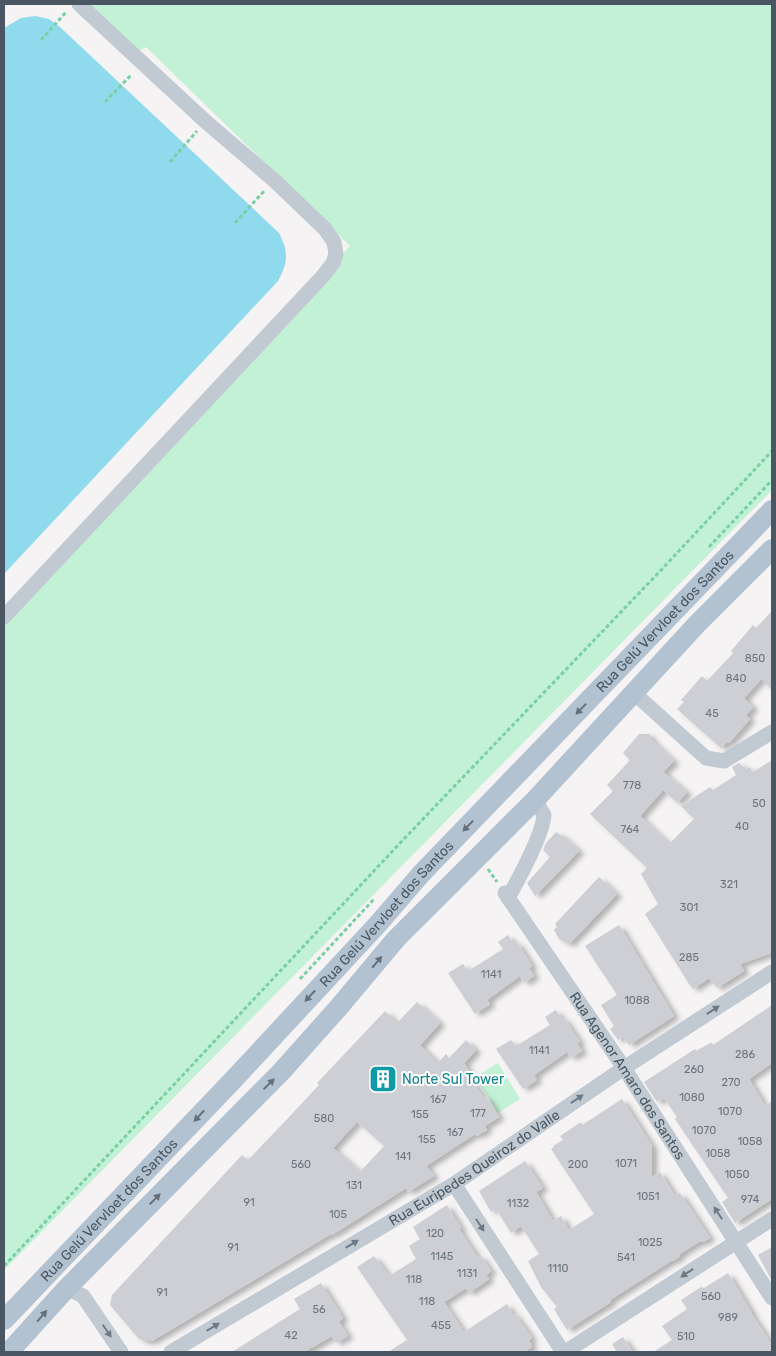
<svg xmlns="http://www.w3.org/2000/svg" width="776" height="1356" font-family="Rubik,sans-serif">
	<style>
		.green { fill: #c3f1d5 }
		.water { fill: #90daee }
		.building { fill: #cdcfd5; fill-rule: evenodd; filter: url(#shadow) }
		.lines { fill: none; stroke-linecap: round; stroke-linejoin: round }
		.path { stroke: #7ad0a6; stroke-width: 3; stroke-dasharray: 4 2.5; stroke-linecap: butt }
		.minor { stroke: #c1cad2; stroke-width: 15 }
		.major { stroke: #b3c2d1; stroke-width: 20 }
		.oneway { fill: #64717d }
		.oneway2 { fill: #6e7983 }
		.labels { text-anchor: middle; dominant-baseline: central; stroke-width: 4; stroke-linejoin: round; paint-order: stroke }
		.number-label { font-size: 11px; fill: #6b747e }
		.street-label { font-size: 14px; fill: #4a5661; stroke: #fff }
		.culture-label { font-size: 14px; fill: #0d838f; stroke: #fff; text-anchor: start }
	</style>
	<defs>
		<filter id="shadow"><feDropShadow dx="5.5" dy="3" stdDeviation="2.5" flood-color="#0004"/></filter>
	</defs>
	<rect width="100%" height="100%" fill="#f5f3f3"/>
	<path class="green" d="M79,4H772V490L4,1270V618L350,246L146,47L133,54Z
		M498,1063L520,1099L498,1113L475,1077Z"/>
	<path class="water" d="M35,16L49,19L60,27L279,233C289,252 288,263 278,281L4,574V28L21,18Z"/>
	<path class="building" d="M772,611V690L761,679L744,698L753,707L746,715L750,719L729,743L727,742L721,748L677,709L684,702L681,700L702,676L707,681L733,653L731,651L753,625L756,628Z
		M639,734H650L651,739L674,761L663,772L687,792L677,803L663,790L640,816L669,844L694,819L681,806L710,787L713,790L736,775L732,767L739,763L746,769L750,767L753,772L772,760V953L740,964L744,971L717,988L709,978L693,989L689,984L645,914L658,904L641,874L647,868L590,814L613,791L607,785L630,760L623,753Z
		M556,832L564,837L579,851L535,896L527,883L550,857L543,850L546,843Z
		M599,877L617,894L569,944L559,939L554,930L557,927L555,924Z
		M619,925L674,1016L629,1045L623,1036L618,1040L610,1029L614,1026L601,1005L617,995L585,946Z
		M508,935L514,944L517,942L532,966L529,968L534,976L524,983L520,976L487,1000L490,1004L475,1014L448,973L463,964L468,971L503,949L498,942Z
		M417,1002L440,1023L420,1045L438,1063L446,1054L449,1058L466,1040L476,1050L464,1063L469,1071L467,1073L484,1098L486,1096L499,1117L485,1126L487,1130L476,1136L475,1134L426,1166L434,1176L408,1192L406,1188L332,1235L331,1234L152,1341H144L138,1338L110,1305L112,1295L242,1155L248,1160L290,1116L319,1085L317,1083L385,1011L397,1023ZM357,1122L384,1146L360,1172L333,1148Z
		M772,1005V1063L749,1079L765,1106L772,1101V1199L735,1223L722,1202L728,1198L675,1119L677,1117L664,1098L657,1102L644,1082L695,1049L696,1051L712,1042L713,1045Z
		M556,1010L562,1020L564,1018L580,1042L577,1043L582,1051L571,1058L567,1052L534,1075L537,1080L523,1089L496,1049L511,1040L516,1046L550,1025L545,1017Z
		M622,1099L652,1146V1177L660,1172L675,1196L680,1193L710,1238L703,1242H699L680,1254L679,1257L673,1261H671L610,1300L611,1302L567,1330L554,1309L557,1307L541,1287L528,1261L539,1254L521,1226L511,1233L496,1209L491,1212L479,1191L525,1161L543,1188L536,1192L553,1221L561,1216L569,1230L594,1214L551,1149L554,1147L553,1146L563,1140L560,1136L581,1122L582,1125Z
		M447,1205L461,1228L459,1229L478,1258L481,1256L491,1271L486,1275L489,1279L469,1293L466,1288L444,1302L464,1332L507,1304L513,1315L515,1314L532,1338L529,1340L532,1347L524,1352H388L407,1340L357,1267L374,1256L389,1276L416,1259L409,1246L420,1239L413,1227Z
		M772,1247V1281L758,1255Z
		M728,1273L752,1313H751L772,1345V1352H653L672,1340L662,1326L687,1309L681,1300L701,1287L704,1288Z
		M321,1283L343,1318L339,1322L348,1336L336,1343L332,1336L304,1352H232L300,1309L294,1299Z
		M623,1337L633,1352H617L612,1344Z"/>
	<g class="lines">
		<path class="path" d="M41,40L67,11
			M105,102L132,74
			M170,162L197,131
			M235,223L265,190
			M709,547L772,480
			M488,869L497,882
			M300,979L375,898
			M4,1266L402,841L664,567L772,451"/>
		<g class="minor">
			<path d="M4,617L323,276L333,263L336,254L334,242L325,229L275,181L205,121L79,4"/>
			<path d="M634,693L706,758L724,761L772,732"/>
			<path id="s1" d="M505,893L624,1068L772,1298"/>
			<path d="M508,898C518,880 543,834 544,815L535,800"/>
			<path d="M454,1184L563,1352"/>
			<path d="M67,1288L83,1296L121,1352"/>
			<path id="s2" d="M171,1352L454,1184L624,1068L772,972"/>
			<path d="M565,1352L772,1219"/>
		</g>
		<g class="major">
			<path id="s3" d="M4,1320L234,1079L378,924L421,874L772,510"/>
			<path d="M9,1352L67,1288L281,1072L339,1007L396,939L535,800L697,624L772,549"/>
		</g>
	</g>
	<defs><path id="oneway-solid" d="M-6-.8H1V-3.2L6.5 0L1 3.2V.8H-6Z" transform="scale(1.25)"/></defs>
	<g class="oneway">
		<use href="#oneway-solid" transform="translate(581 709) rotate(134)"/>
		<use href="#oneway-solid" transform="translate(468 826) rotate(134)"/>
		<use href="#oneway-solid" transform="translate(377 962) rotate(-50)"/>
		<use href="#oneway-solid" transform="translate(310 996) rotate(133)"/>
		<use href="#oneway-solid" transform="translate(269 1084) rotate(-44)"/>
		<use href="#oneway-solid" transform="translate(199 1116) rotate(133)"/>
		<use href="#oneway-solid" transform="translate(155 1199) rotate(-45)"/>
		<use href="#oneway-solid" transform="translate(42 1316) rotate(-49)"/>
	</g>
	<g class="oneway2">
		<use href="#oneway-solid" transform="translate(713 1010) rotate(-33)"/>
		<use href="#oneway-solid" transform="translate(577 1099) rotate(-34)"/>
		<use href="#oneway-solid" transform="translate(718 1213) rotate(-123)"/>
		<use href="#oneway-solid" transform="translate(480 1225) rotate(57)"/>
		<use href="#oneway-solid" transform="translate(352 1244) rotate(-31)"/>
		<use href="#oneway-solid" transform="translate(687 1273) rotate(147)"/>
		<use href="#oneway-solid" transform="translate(213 1327) rotate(-31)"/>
		<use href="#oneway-solid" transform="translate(107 1331) rotate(56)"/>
	</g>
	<defs>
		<symbol id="building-square" viewBox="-11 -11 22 22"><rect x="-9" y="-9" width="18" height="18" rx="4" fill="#0f9aa8" stroke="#fff"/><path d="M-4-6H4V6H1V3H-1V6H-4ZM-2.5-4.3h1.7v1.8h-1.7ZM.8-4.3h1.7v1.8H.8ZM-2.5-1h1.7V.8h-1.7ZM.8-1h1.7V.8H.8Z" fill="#fff"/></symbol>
	</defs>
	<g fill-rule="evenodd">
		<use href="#building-square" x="367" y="1063" width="32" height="32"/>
	</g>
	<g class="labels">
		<g class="number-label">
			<text x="755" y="658">850</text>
			<text x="736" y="678">840</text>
			<text x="712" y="713">45</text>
			<text x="632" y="785">778</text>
			<text x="759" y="803">50</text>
			<text x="742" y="826">40</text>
			<text x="630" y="829">764</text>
			<text x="729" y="884">321</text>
			<text x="689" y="907">301</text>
			<text x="689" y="957">285</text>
			<text x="491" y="974">1141</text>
			<text x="637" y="1000">1088</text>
			<text x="539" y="1050">1141</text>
			<text x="745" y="1054">286</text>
			<text x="694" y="1069">260</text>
			<text x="731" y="1082">270</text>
			<text x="692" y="1097">1080</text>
			<text x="438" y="1099">167</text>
			<text x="730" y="1111">1070</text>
			<text x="478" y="1113">177</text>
			<text x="420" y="1114">155</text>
			<text x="324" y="1118">580</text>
			<text x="704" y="1130">1070</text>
			<text x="455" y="1132">167</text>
			<text x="427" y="1139">155</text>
			<text x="750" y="1141">1058</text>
			<text x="718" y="1153">1058</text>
			<text x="403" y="1156">141</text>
			<text x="626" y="1163">1071</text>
			<text x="301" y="1164">560</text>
			<text x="578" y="1164">200</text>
			<text x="737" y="1174">1050</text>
			<text x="354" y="1185">131</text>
			<text x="648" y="1196">1051</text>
			<text x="750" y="1199">974</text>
			<text x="249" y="1202">91</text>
			<text x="518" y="1203">1132</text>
			<text x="338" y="1214">105</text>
			<text x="435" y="1233">120</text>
			<text x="650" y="1242">1025</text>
			<text x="233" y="1247">91</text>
			<text x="442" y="1256">1145</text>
			<text x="626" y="1257">541</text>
			<text x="558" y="1268">1110</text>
			<text x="467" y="1273">1131</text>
			<text x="414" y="1279">118</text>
			<text x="162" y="1292">91</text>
			<text x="711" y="1296">560</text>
			<text x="427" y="1301">118</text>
			<text x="319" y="1309">56</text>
			<text x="728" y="1317">989</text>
			<text x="441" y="1325">455</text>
			<text x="291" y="1335">42</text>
			<text x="686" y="1336">510</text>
		</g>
		<g class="street-label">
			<text stroke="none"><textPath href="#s3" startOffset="962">Rua Gelú Vervloet dos Santos</textPath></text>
			<text stroke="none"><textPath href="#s3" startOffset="558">Rua Gelú Vervloet dos Santos</textPath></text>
			<text stroke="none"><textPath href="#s1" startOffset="220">Rua Agenor Amaro dos Santos</textPath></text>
			<text stroke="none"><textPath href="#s2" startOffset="355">Rua Euripedes Queiroz do Valle</textPath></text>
			<text stroke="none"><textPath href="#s3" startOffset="152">Rua Gelú Vervloet dos Santos</textPath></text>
		</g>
		<g class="culture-label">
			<text x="402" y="1079">Norte Sul Tower</text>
		</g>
	</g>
	<rect width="776" height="1356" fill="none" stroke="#4a5661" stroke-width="10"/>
</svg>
